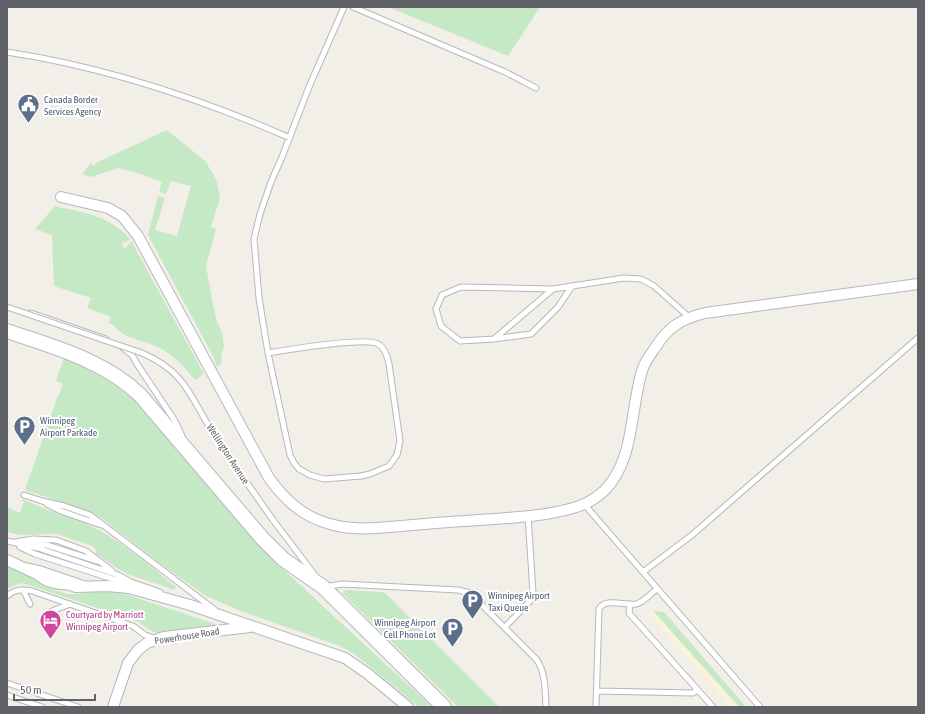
<svg xmlns="http://www.w3.org/2000/svg" width="925" height="714" font-family="'Asap Condensed',sans-serif">
	<style>
		.green { fill: #c5e8c5 }
		.sand { fill: #fbf3d9 }
		.lines { fill: none; stroke-linecap: round; stroke-linejoin: round }
		.lane-casing { stroke: #b5b8bc; stroke-width: 7 }
		.street-casing { stroke: #b5b8bc; stroke-width: 12 }
		.secondary-casing { stroke: #b6babf; stroke-width: 16 }
		.lane { stroke: #fff; stroke-width: 5 }
		.street { stroke: #fff; stroke-width: 10 }
		.secondary { stroke: #fff; stroke-width: 14 }
		.lane-bridge-casing { stroke: #b5b8bc; stroke-width: 7; stroke-linecap: butt }
		.lane-bridge { stroke: #fff; stroke-width: 5 }
		.labels { text-anchor: middle; dominant-baseline: central; stroke-width: 4; stroke-linejoin: round; paint-order: stroke }
		.service-label { font-size: 10px; fill: #4e5e75; stroke: #fff; text-anchor: start }
		.street-label { font-size: 10px; fill: #5f6368; stroke: #fff }
		.hotel-label { font-size: 10px; fill: #b23c85; stroke: #fff; text-anchor: start }
	</style>
	<rect width="100%" height="100%" fill="#f1efe8"/>
	<path class="green" d="M388,7H540L508,56Z
		M167,130L205,161L212,172L217,182L220,198L211,227L216,229L206,266L213,305L217,322L222,332L224,346L221,356L222,361L220,365L217,367L213,356L148,235L158,196L165,198L155,230L177,236L191,186L171,181L166,194L159,192L162,182L141,174L118,168L91,177L82,174L91,163L93,166H95L96,163Z
		M55,206C84,213 109,215 130,239L126,242H122V246L124,248H126L128,245L132,241L133,244L204,374L195,380C185,367 174,355 158,347C147,342 134,340 123,334C118,331 115,325 109,323L111,317L87,308L91,298L54,286L52,235L35,229Z
		M64,358L94,369L134,395L251,534L284,570L432,707H419L353,653L340,646L243,612L206,596L161,564L100,517L91,512L25,490L58,395H59L63,384L56,381Z
		M22,499C32,503 41,508 51,511C66,517 82,521 97,529C125,544 151,567 176,587L174,590L128,574L118,569L95,553L97,550L92,546L57,534L20,535L8,532L7,536V507L20,513L24,502Z
		M7,567L24,572L43,586L67,594H76L96,591L119,592L215,624V626L158,633L149,630L139,622L29,585L21,583L8,588Z
		M346,590L380,592L385,593L499,707H458L342,593Z
		M653,611L664,612L746,707H739Z"/>
	<path class="sand" d="M646,611H653L739,707H730Z"/>
	<g class="lines">
		<defs>
			<path id="lane" d="M353,7L505,72L536,88
				M7,52C105,67 199,98 290,138
				M553,289L494,339L460,341L441,326L436,309L442,295L461,287L553,289L624,278L641,279L654,286L689,317
				M31,313L106,339
				M494,339L531,334L558,307L572,286
				M122,347L132,355L137,364L175,421L182,436
				M268,353C286,350 366,337 378,344C387,349 389,362 390,371L400,441L397,455L389,466L370,474L361,476L324,479L310,475L299,469L294,463L290,455L268,353L259,298L254,239L260,214L271,182L282,157L309,87L344,7
				M24,495L42,501L64,506L90,515L215,610
				M47,504L61,511L101,525
				M584,504L760,707
				M273,520L314,574
				M7,541L38,548L118,575L131,582L160,592
				M15,542L33,539L56,540L86,551L112,571
				M26,543L47,545L97,561
				M20,547L35,554L113,579L128,582
				M28,566L41,569L85,584
				M643,572L692,535L918,338
				M37,577C44,584 57,587 67,587
				M325,587L342,584L458,590L470,593L537,660C546,674 545,691 546,707
				M23,590L30,604
				M7,596C15,589 22,589 32,591L133,626L145,635L154,638
				M630,604L629,613L713,707
				M52,611L70,604
				M505,627L530,601L533,593L528,515
				M7,683L78,707
				M597,691L693,693L697,690
				M7,695L42,707
				M596,707L599,609C606,597 625,606 636,604C643,603 651,593 657,589"/>
			<path id="street" d="M61,197L108,208L122,216L138,236L269,478C285,500 303,517 330,524C353,531 378,528 402,526C423,524 444,522 465,521C500,518 539,518 573,508C585,505 595,499 604,491C635,460 630,410 642,371C644,363 650,355 655,348C668,327 681,319 705,313L918,284
				M7,560L39,575L76,587L108,586L129,588L190,605L345,658L368,674L408,707
				M113,707L128,663L138,650L147,643L164,637L250,627"/>
			<path id="secondary" d="M7,331C53,347 104,360 140,395L262,538L283,559L323,587L444,707"/>
		</defs>
		<use href="#lane" class="lane-casing"/>
		<use href="#street" class="street-casing"/>
		<use href="#secondary" class="secondary-casing"/>
		<use href="#lane" class="lane"/>
		<use href="#street" class="street"/>
		<use href="#secondary" class="secondary"/>
		<defs>
			<path id="lane-bridge" d="M7,307L142,353C189,373 191,401 217,439C235,466 254,493 273,520"/>
		</defs>
		<use href="#lane-bridge" class="lane-bridge-casing"/>
		<use href="#lane-bridge" class="lane-bridge"/>
	</g>
	<defs>
		<symbol id="civic-pin" viewBox="-11 -11 22 30"><path d="M0 17L-7.5 6A9.5 9.5 0 1 1 7.5 6Z" fill="#5c6f8a" stroke="#fff"/><path d="M-.6-6.5H3V-4.5H.6V-3L4-1V1h2V6H-6V1h2V-1L-.6-3ZM-1.2 2.5V6h2.4V2.5Z" fill="#fff"/></symbol>
		<symbol id="parking-pin" viewBox="-11 -11 22 30"><path d="M0 17L-7.5 6A9.5 9.5 0 1 1 7.5 6Z" fill="#5c6f8a" stroke="#fff"/><path d="M-3.5-5.5H1a3.5 3.5 0 0 1 0 7H-1V5.5H-3.5ZM-1-3.4V-.6H.8a1.4 1.4 0 0 0 0-2.8Z" fill="#fff"/></symbol>
		<symbol id="hotel-pin" viewBox="-11 -11 22 30"><path d="M0 17L-7.5 6A9.5 9.5 0 1 1 7.5 6Z" fill="#d1479c" stroke="#fff"/><path d="M-6-4.5h1.5V1H6V5H4.5V3h-9V5H-6ZM-4 0a1.8 1.8 0 1 1 3.6 0ZM.5 0V-2.5h3Q6-2.5 6 0Z" fill="#fff"/></symbol>
	</defs>
	<g fill-rule="evenodd">
		<use href="#civic-pin" x="16" y="92" width="25" height="34"/>
		<use href="#parking-pin" x="12" y="414" width="25" height="34"/>
		<use href="#parking-pin" x="460" y="588" width="25" height="34"/>
		<use href="#hotel-pin" x="38" y="608" width="25" height="34"/>
		<use href="#parking-pin" x="440" y="616" width="25" height="34"/>
	</g>
	<g class="labels">
		<g class="service-label">
			<text x="44" y="99">Canada Border<tspan x="44" dy="12">Services Agency</tspan></text>
			<text x="40" y="420">Winnipeg<tspan x="40" dy="12">Airport Parkade</tspan></text>
			<text x="488" y="595">Winnipeg Airport<tspan x="488" dy="12">Taxi Queue</tspan></text>
			<text x="436" y="622" text-anchor="end">Winnipeg Airport<tspan x="436" dy="12">Cell Phone Lot</tspan></text>
		</g>
		<g class="street-label">
			<text transform="translate(228 454) rotate(57)">Wellington Avenue</text>
			<text transform="translate(187 636) rotate(-9)">Powerhouse Road</text>
		</g>
		<g class="hotel-label">
			<text x="66" y="614">Courtyard by Marriott<tspan x="66" dy="12">Winnipeg Airport</tspan></text>
		</g>
	</g>
	<rect width="925" height="714" fill="none" stroke="#5f6368" stroke-width="16"/>
	<path d="M14 694v6h81v-6" fill="none" stroke="#5f6368" stroke-width="2"/>
	<text x="20" y="694" font-size="12" fill="#5f6368" stroke="#ffffff" stroke-width="3" paint-order="stroke">50 m</text>
</svg>
